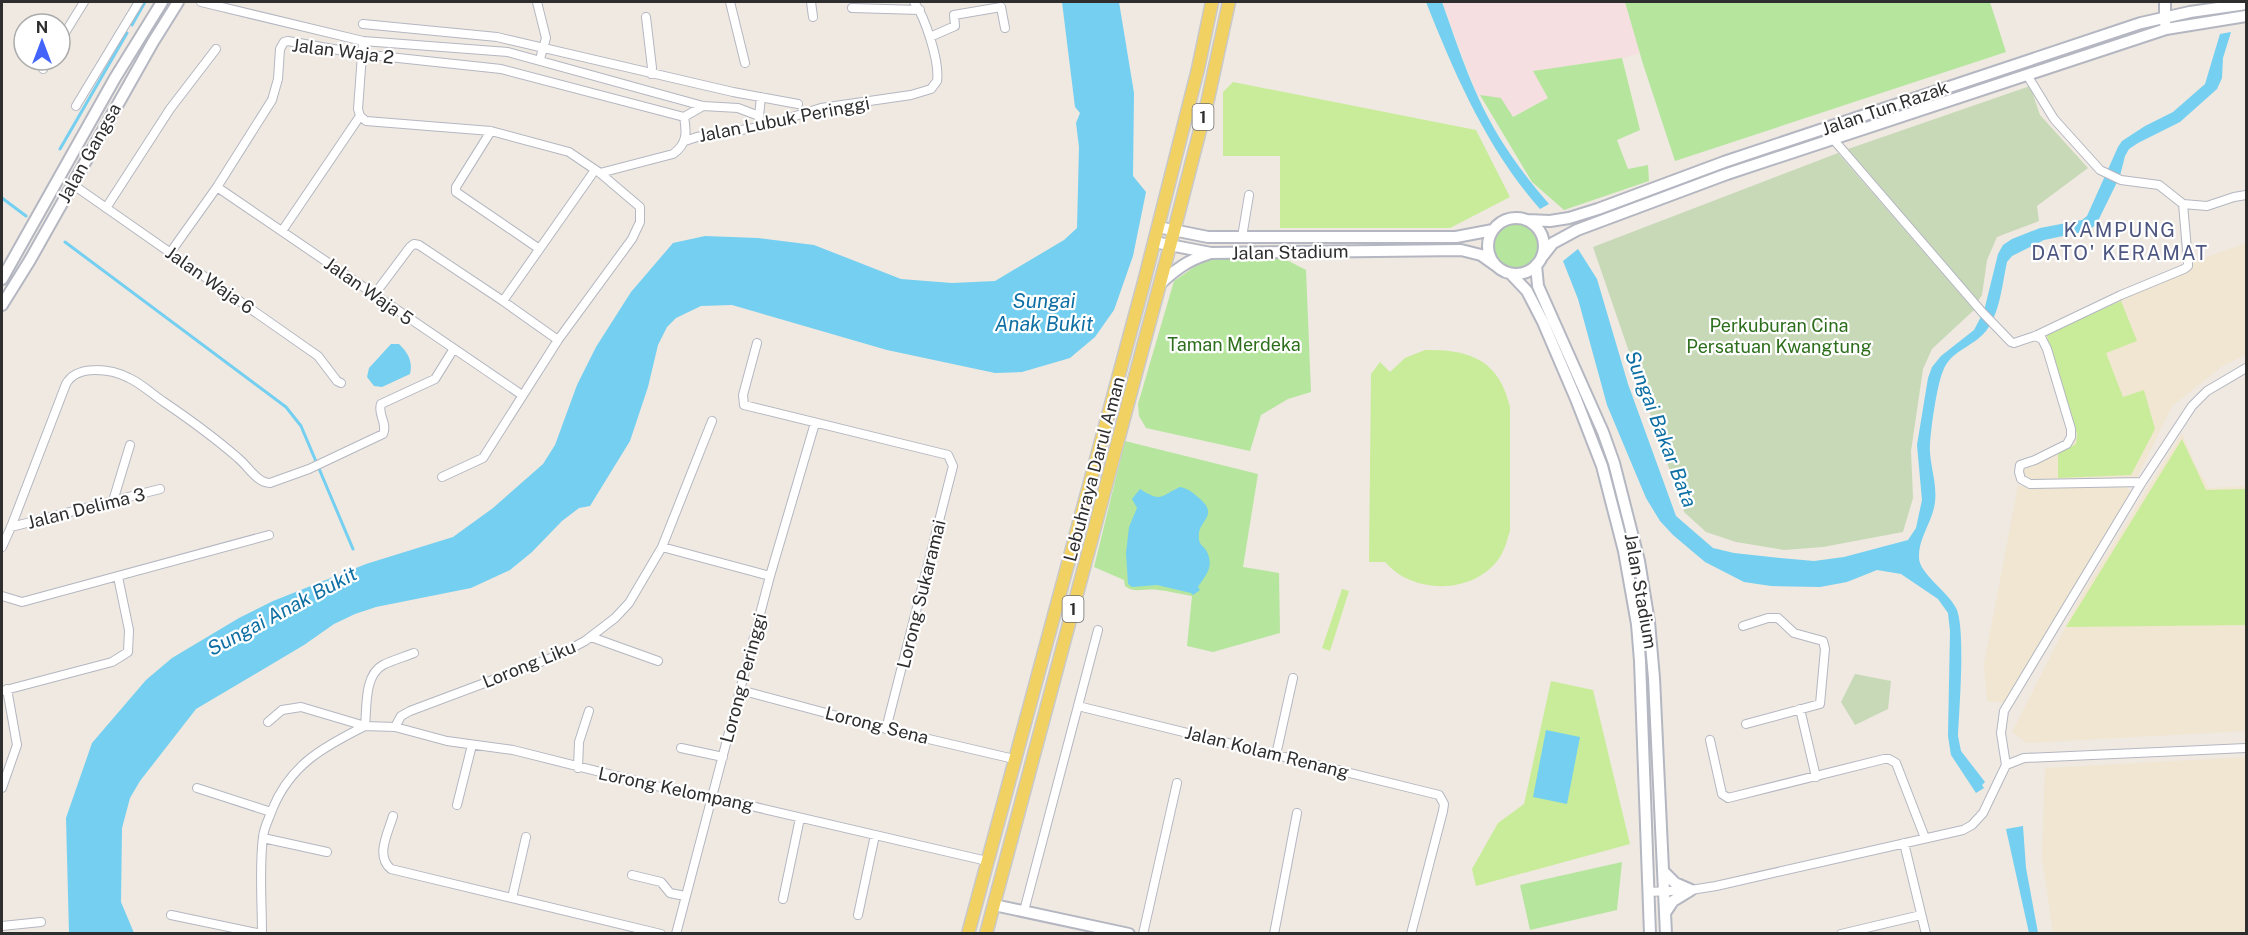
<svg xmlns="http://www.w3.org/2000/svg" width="2248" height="935" font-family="'Public Sans',sans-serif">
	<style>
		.education { fill: #f0e6d1 }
		.medical { fill: #f5dfe0 }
		.green { fill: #b6e59e }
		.cemetery { fill: #c8d9b8 }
		.pitch { fill: #c9ec9a }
		.water { fill: #75cff0 }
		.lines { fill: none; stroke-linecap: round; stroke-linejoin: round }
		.stream { stroke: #75cff0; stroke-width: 3 }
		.street-casing { stroke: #b4b7c1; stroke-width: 10 }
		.secondary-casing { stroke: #b4b7c1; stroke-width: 14 }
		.primary-casing { stroke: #c9c9c9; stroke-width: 15 }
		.street { stroke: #fff; stroke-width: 8 }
		.secondary { stroke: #fff; stroke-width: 10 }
		.primary { stroke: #f2d163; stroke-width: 12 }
		.labels { text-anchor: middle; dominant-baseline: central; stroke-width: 4.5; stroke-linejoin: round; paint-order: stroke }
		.shield { fill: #fff; stroke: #6d6d6d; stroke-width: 1.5 }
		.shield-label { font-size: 16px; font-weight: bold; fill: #2e2e2e }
		.street-label { font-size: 18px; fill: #2e2e2e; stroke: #fff }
		.park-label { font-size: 18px; fill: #2c6e1b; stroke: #fff }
		.neighbourhood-label { font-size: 20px; letter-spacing: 1.5px; fill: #4d5680; stroke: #fff }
		.water-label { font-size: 20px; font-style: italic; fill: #0d6fa3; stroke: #fff }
	</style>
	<rect width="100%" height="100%" fill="#efe9e1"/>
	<path class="education" d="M2246,243V355L2224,365L2172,406L2137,478L2030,481L2021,473L2022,467L2073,443L2074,433L2042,332L2168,279L2190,263Z
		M2182,433L2195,464L2209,488L2246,486V731L2027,743L2012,732L2081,596Z
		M2124,483L2132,495L2006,703L1987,701L1984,664L2018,486Z
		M2246,757V933H2053L2042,858L2045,768Z"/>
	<path class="medical" d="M1442,2H1625L1640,53L1622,58L1534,71L1548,98L1512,117L1480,95L1478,97Z"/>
	<path class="green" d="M1625,2H1990L2006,52L1675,161L1643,64Z
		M1622,58L1640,130L1617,140L1628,169L1648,165L1649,181L1564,210L1532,182L1480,95L1501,98L1513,117L1548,98L1533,71Z
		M1492 246a24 24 0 1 1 48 0a24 24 0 1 1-48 0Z
		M1277,255L1306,270L1311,392L1288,399L1261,415L1250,451L1146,428L1139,416L1138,404L1174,281L1206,259Z
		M1125,441L1258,474L1243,567L1279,573L1280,633L1213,652L1187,646L1192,596C1180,594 1169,591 1158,590C1146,588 1135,594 1125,586L1124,580L1094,567Z
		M1622,862L1617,910L1530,930L1520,885Z"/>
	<path class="cemetery" d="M2030,86L2040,115L2088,168L2037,206L2039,221L1997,237L1987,260L1982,295L1978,301L1848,149Z
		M1838,153L1974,310L1932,349L1923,369L1911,451L1913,498L1903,532L1823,547L1784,550L1736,542L1706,532L1684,512L1593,247Z
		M1855,674L1891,681L1888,709L1855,725L1841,702Z"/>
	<path class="pitch" d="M1233,82L1476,130L1510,197L1450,228H1280V156H1223V92Z
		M2121,301L2137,341L2106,353L2123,397L2144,390L2155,429L2131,475L2058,478V453L2076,444L2077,434L2046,333Z
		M1425,350C1470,349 1499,360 1510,407V531C1507,540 1505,549 1500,557C1475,595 1413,595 1385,562H1369L1371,374L1380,362L1390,372L1405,358Z
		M2182,439L2206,490L2246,489V625L2066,627Z
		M1342,589L1349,591L1330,651L1322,648Z
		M1551,681L1593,690L1630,844L1476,886L1472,869L1498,823L1524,804Z"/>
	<path class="water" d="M1062,2H1119L1134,93L1133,176L1146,192L1133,256L1114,310L1095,337L1070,358L1022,372L995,373L887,350L732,305L701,306L676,318L667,327L658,345L648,387L630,441L590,506L579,508L562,521L532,552L510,570L471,588L376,607L355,614L334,624L304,645L196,709L140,781L130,798L122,828L121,902L134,933H69L66,818L92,743L146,680L172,658L239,618L273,601L366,564L453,537L493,508L543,464L555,445L577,385L596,347L631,292L673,243L705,236L758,238L814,245L901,279L952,283L995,281L1064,240L1077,228L1079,147L1076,123L1080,113L1075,107Z
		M1426,2H1442C1453,33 1464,66 1478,97C1495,135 1521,172 1549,204L1540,209C1487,149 1455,75 1426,2Z
		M2231,32L2223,58L2222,78L2217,89L2180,122L2138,143L2129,149L2125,156L2120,176L2096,225L2087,231L2044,240L2012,256L2007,262C2002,285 2000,313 1986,331C1973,347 1950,351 1943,371C1937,384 1929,438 1930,452C1931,469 1937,484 1935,502C1933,521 1918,538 1919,558C1919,573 1949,593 1956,608C1966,627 1959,711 1958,736L1961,751L1985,782L1982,785L1984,788L1976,793L1951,755L1948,736L1950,631L1948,613L1938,599L1901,574L1877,570L1847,582L1820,587L1771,586L1744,582L1705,562L1673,535L1660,521L1646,498L1607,405L1578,299L1563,261L1578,249L1597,279L1628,384L1676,516L1713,548L1734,553L1780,558L1814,561L1844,557L1908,540L1916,528L1922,500L1917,445L1928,378L1932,367L1941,356L1974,330L1984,311L1998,254L2003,245L2012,239L2040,228L2082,220L2087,216L2118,147L2122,141L2145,126L2173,112L2205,84L2220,34Z
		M391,344H399C408,353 413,361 410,374L382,387L374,386L367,377L369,368Z
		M1180,487C1189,489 1192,492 1199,498C1221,517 1196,520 1199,539C1199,544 1203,546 1206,550C1215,567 1206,574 1198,587L1200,590L1193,595L1191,593L1157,585L1132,587L1128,584L1126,553L1129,527L1137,508L1132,499L1140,489C1162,503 1160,496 1180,487Z
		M1546,730L1580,737L1567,804L1533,797Z
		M2023,826L2026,868L2038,933H2029L2006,829Z"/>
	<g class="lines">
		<path class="stream" d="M132,25L145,2
			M60,149L127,33
			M2,198L26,216
			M65,242L286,407L301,426L353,549"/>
		<defs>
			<path id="street" d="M201,2L363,41L508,52L703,106L738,108L759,116L760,127
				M537,2L546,38L540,59
				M730,2L745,63
				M811,2L813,17
				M852,8L920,10
				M646,17L652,68L651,74
				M363,24L497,37L733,92L798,104
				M930,37L955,26L954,15L1001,7L1005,28
				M60,41L84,2
				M43,69L48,60
				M2027,75L2054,119L2100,170L2121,180L2159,185L2183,204L2207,206L2234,197L2246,195
				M76,106L139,2
				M360,116L366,121L491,131L569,152L600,173L640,207V222L632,239L558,340L483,458L442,477
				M360,116L358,109L363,41
				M759,116L761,97
				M684,117L703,106
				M491,131L456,187V192L538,248
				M1833,139L1982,312L2011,342L2014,343L2035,336L2121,295L2184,269L2188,266V261L2183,204
				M685,141L697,137L760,127L821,108L911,95L931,89L937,81C940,62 925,17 914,2
				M72,184L318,356L337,381L341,383
				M217,187L522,395
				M106,208L170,109L216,49
				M282,231L360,116
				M1242,237L1249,195
				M170,253L217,187L272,100L278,79L280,49L284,42L288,41L361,54L501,69L684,117C687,133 687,144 673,154L600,173
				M374,295L410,247L414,244L419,245L503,301L558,340
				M503,301L595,170
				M2035,336L2042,339L2047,349L2071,429V437L2067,444L2035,460L2020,465L2019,472L2021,479L2030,484L2142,482
				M757,343L743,395L744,405L948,455L953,466L886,729
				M113,501L130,445
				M11,527L160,489
				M2,547L11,527L66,384C77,364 111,369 129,378C142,384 152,394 164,402C189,419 215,438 238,458C248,466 257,483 270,483L309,469L383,434C388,423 377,414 381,404L435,379L453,350
				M662,547L712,421
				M2,596L22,602L269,535
				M1743,626L1768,618H1778L1794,633L1823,641L1825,649L1820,704L1746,724
				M591,637L658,661
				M740,690L886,729L1014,759
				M2,691L112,662L128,652L129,630L118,577
				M1078,706L1439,795L1444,804L1443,811L1411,934
				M1800,709L1816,777
				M268,722L282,710L301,707L365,726L395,727L447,741L513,750L712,800L734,802L987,861
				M365,726C367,707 364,675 383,665C393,660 404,657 414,653
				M395,727L401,716L410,711L559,655L585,641L615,618L629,603L662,547L770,576
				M1710,740L1722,794L1728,798L1884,759H1889L1896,763L1925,838
				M681,748L723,757
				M1276,755L1293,678
				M2006,765L2024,758L2246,748
				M578,768L579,742L589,711
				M2,788L17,745L7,689
				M197,788L271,812
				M457,805L472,745
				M393,816C388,833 375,856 391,869L661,934
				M263,838L327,852
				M1904,843L1926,934
				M632,875L661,882L670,893L685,896
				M1648,892L1691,890L1716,886L1963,830L1972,825L1983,813L2006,765L2001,733L2004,711L2142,482L2192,406L2207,391L2246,368
				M512,898L526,837
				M783,899L800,818
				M1024,911L1098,630
				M171,915L262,934C262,902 259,868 263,837C264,827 269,819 272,810C290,765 323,747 365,726
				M858,915L875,835
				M2,926L41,922
				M676,934L770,576L815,423
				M1143,934L1177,783
				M1274,934L1297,813
				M1841,934L1921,915"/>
			<path id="secondary" d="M2165,23V2
				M1488 246a28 28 0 1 1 56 0a28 28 0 1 1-56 0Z
				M1527,220L1550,221L1569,218L1598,209L1724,162L2141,23L2190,12L2246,4
				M1158,227L1208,237H1456L1493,230
				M1154,242L1211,253L1461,250L1481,255L1495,265
				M1542,257L1553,243L1577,230L1727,174L2166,29L2246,16
				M1536,265L1538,286L1603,432L1614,463L1639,561L1649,622L1654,678L1666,934
				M1511,274L1527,291L1543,322L1576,399L1602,466L1624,551L1637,624L1640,661L1650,934
				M2,279L115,78L162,2
				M1160,284C1175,270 1188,260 1208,254
				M2,305L30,260L153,42L178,2
				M1663,871L1675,883L1691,890
				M994,905L1129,934
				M1665,913L1673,901L1691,890"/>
			<path id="primary" d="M968,934L1144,282L1198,69L1212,2
				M986,934L1174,231L1208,99L1229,2"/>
		</defs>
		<use href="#street" class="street-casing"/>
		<use href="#secondary" class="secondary-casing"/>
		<use href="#primary" class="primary-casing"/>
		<use href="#street" class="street"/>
		<use href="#secondary" class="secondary"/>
		<use href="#primary" class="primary"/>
	</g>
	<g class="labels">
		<g class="shield">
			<rect x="1192.5" y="104" width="21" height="26" rx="4.5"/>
			<rect x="1062.5" y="596" width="21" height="26" rx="4.5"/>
		</g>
		<g class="shield-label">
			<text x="1203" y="117">1</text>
			<text x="1073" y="609">1</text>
		</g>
		<g class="street-label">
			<text transform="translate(343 51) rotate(7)">Jalan Waja 2</text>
			<text transform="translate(1885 108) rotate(-19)">Jalan Tun Razak</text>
			<text transform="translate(784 119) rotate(-11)">Jalan Lubuk Peringgi</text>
			<text transform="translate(89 153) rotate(-61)">Jalan Gangsa</text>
			<text transform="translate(1290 252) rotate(-1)">Jalan Stadium</text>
			<text transform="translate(210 280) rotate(35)">Jalan Waja 6</text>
			<text transform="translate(369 291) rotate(35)">Jalan Waja 5</text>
			<text transform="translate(1094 469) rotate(-75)">Lebuhraya Darul Aman</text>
			<text transform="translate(86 508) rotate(-14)">Jalan Delima 3</text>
			<text transform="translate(1641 591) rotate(80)">Jalan Stadium</text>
			<text transform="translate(921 594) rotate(-76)">Lorong Sukaramai</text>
			<text transform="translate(529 664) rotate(-22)">Lorong Liku</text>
			<text transform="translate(743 678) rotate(-75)">Lorong Peringgi</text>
			<text transform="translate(877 725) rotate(14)">Lorong Sena</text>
			<text transform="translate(1267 752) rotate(14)">Jalan Kolam Renang</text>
			<text transform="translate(676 789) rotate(12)">Lorong Kelompang</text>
		</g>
		<g class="park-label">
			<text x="1779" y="325">Perkuburan Cina<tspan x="1779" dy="21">Persatuan Kwangtung</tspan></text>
			<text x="1234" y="344">Taman Merdeka</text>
		</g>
		<g class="neighbourhood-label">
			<text x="2120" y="230">KAMPUNG<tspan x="2120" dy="23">DATO' KERAMAT</tspan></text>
		</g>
		<g class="water-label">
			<text x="1044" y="301">Sungai<tspan x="1044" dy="23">Anak Bukit</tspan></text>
			<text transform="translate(1661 429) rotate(69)">Sungai Bakar Bata</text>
			<text transform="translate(282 611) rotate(-28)">Sungai Anak Bukit</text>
		</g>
	</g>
	<rect width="2248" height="935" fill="none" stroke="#2e2e2e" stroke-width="6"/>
	<g transform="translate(42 42)"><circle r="28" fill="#ffffff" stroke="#ababab" stroke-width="1.5"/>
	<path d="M0-4.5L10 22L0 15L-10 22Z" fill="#4264fb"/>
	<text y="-9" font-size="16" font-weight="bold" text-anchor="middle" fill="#2e2e2e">N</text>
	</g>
</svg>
